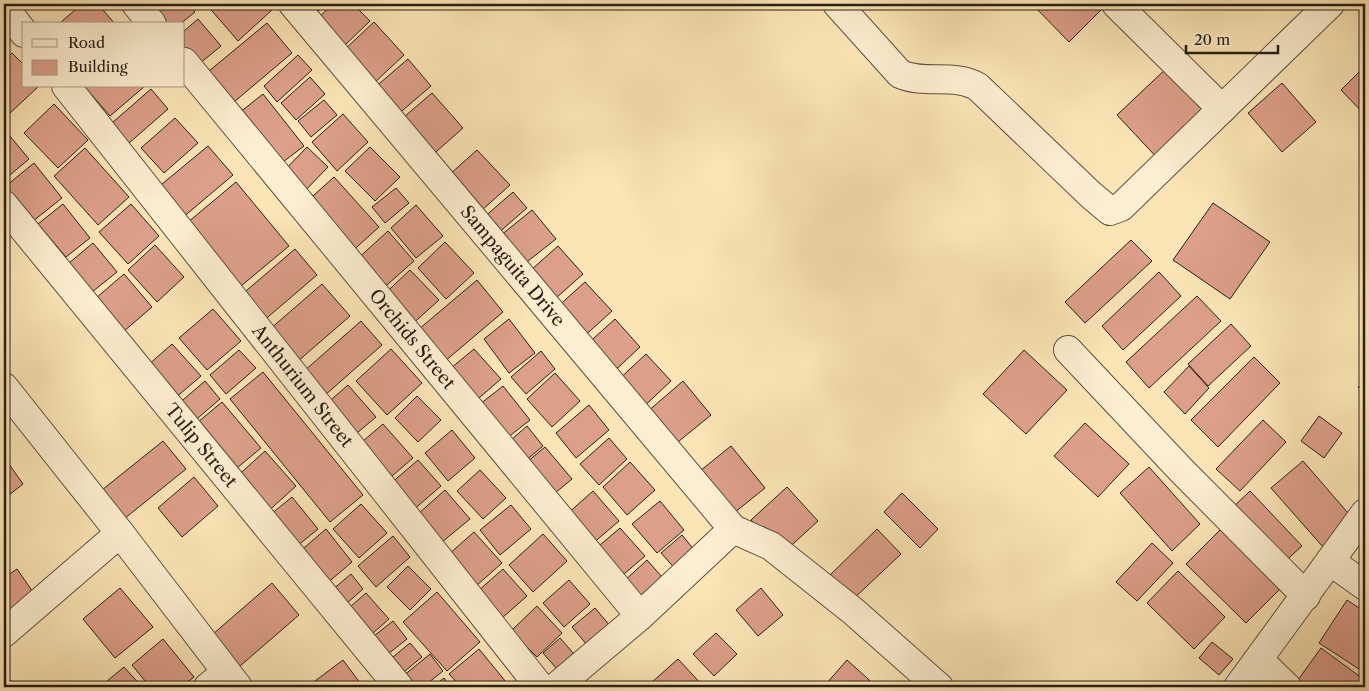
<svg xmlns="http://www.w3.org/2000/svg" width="1369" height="691" font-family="'Libre Caslon Text',serif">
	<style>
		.building { fill: #dc9f89; stroke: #292016 }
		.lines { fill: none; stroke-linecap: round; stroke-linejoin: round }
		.minor-casing { stroke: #5e513e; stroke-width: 30 }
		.minor { stroke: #fceed0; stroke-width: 28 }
		.labels { text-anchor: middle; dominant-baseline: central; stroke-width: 4.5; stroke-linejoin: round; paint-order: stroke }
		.street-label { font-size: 18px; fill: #292016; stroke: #fceed0 }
	</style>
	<rect width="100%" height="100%" fill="#fbe5b6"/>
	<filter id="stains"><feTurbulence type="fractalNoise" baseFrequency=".004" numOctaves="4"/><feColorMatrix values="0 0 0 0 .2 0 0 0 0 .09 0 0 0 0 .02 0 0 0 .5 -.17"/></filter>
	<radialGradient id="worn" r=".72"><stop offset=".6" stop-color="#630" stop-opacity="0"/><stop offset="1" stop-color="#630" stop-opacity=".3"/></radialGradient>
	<path class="building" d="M82,4H98L115,24H62L61,22Z
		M145,4H188L195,12L180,24H156Z
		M206,4H266L272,10L238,41Z
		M298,4H326L310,18Z
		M333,4H353L370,21L344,46L318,18Z
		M1032,4H1102L1105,6L1069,42Z
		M198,19L221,46L193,69L184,59V31Z
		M374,22L404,55L372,85L342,52Z
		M267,23L292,53L228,107L203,76Z
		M12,53L24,65V86H39L9,114L4,109V61Z
		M298,55L312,70L277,102L264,86Z
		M408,59L431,86L396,116L373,89Z
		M1169,66L1214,115L1162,163L1117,115Z
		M1365,66V115L1341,90Z
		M310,77L325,94L296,120L281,103Z
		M1282,83L1316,122L1282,152L1248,113Z
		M84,86H145L110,116Z
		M151,89L168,109L129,143L112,123Z
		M432,93L463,128L428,159L397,123Z
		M263,94L304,146L275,168L234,117Z
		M324,100L337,115L311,137L298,121Z
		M54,104L88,140L58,168L24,133Z
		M343,114L368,142L337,171L312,142Z
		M175,118L198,143L164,173L141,148Z
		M4,129L29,159L4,180Z
		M208,146L233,175L181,219L156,189Z
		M307,147L328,167L301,195L280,175Z
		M370,147L400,177L375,201L345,171Z
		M85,148L129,197L98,225L54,176Z
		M477,150L510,185L481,211L449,175Z
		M34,163L62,198L33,221L6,186Z
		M334,177L379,227L348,255L303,205Z
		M236,182L289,246L241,286L187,223Z
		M396,188L409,203L385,223L372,207Z
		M513,192L527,208L496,235L482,219Z
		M1213,203L1270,242L1230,299L1173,260Z
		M63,204L90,238L66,257L38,224Z
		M131,204L159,236L128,264L99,232Z
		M416,205L443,236L416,258L391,228Z
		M532,210L556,239L523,265L500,236Z
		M388,231L414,261L379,292L353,263Z
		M1131,240L1152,261L1085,323L1065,302Z
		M445,242L474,273L446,299L418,268Z
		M93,243L117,272L92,292L69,263Z
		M155,245L184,277L157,302L128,270Z
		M558,246L583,274L556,298L531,270Z
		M295,249L317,275L261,323L239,297Z
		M410,270L439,300L408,328L380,298Z
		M1159,272L1181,296L1123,350L1102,326Z
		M124,274L152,307L123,332L95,299Z
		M477,280L503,312L438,367L412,335Z
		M585,282L612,311L580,340L554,310Z
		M322,284L350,316L297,362L269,330Z
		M1197,296L1221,321L1149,388L1126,362Z
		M213,309L241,341L207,370L179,338Z
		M509,319L535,353L509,373L484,339Z
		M615,319L640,347L609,376L583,348Z
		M361,321L382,345L324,396L303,372Z
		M1231,324L1251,346L1208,386L1188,364Z
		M172,344L201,376L174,399L147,366Z
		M391,349L422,383L387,415L356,381Z
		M474,349L501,379L472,404L445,373Z
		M239,350L256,368L226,394L210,375Z
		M1024,350L1067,390L1026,434L983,394Z
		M541,351L555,369L526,394L511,377Z
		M646,354L671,381L640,410L615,383Z
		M1254,357L1280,383L1218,447L1191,420Z
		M1189,366L1209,388L1185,414L1164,392Z
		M263,372L363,495L330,522L230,399Z
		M555,373L580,401L552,427L527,399Z
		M1365,380V394L1358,387Z
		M205,381L220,399L191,424L176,406Z
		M683,381L711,415L673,446L646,413Z
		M348,385L376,417L351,438L324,406Z
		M503,386L530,420L502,442L475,408Z
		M417,396L441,420L418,442L395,418Z
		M222,402L261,448L231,473L192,427Z
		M589,405L609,430L576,458L556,433Z
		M1319,416L1342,433L1324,458L1301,441Z
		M1263,420L1286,442L1240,491L1216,469Z
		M1085,423L1129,464L1098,497L1054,456Z
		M383,424L413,458L392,476L362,442Z
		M527,426L543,446L519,466L503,447Z
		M452,430L475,458L448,481L425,453Z
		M609,438L627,459L599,485L580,464Z
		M163,441L186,469L124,519L102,490Z
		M731,446L765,488L729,517L695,475Z
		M545,447L572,479L549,498L522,466Z
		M265,451L296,486L264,515L233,480Z
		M4,457L23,484L4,499Z
		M418,460L441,486L412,511L389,485Z
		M1303,461L1354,520L1323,547L1271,488Z
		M630,462L655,490L627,515L603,487Z
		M1149,467L1200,524L1172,551L1120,493Z
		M480,470L506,498L483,519L457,491Z
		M194,477L218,506L182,537L158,508Z
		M787,487L818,521L782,554L751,520Z
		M445,490L470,519L442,542L418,514Z
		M593,491L619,521L591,545L566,515Z
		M1250,491L1302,546L1282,564L1231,509Z
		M902,493L938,529L920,548L884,512Z
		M292,497L318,529L291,551L265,519Z
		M660,501L684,530L657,553L632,524Z
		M361,504L387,533L359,558L333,529Z
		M511,505L531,529L500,555L480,530Z
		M620,528L645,556L617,580L593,551Z
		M326,529L352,562L325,585L298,553Z
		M877,529L901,554L848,604L825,580Z
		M1221,529L1281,588L1246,623L1186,564Z
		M474,532L502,563L476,586L448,555Z
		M543,534L567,561L533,592L509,565Z
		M682,535L700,557L680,574L661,553Z
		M393,536L410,557L376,587L358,566Z
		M1152,543L1173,563L1137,601L1116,582Z
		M647,560L669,585L644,608L622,583Z
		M408,566L431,589L410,610L387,587Z
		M17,569L35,595L4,616V578Z
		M503,569L527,596L502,618L478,591Z
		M1178,571L1225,617L1194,649L1147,603Z
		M351,574L363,589L338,611L325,596Z
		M569,580L590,604L564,627L543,603Z
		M272,583L299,615L240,666L213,634Z
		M120,588L153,627L115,658L83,619Z
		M761,588L783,615L758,636L736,610Z
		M437,592L480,642L447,671L403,622Z
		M366,593L389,619L365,640L343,613Z
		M1347,600L1365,612V673L1319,643Z
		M537,606L562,633L537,657L511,631Z
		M595,608L616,633L593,652L572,627Z
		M393,621L407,639L378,662L364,644Z
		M716,633L737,654L714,676L693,654Z
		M560,638L581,662L564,677L543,653Z
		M163,639L194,677L181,687H150L132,665Z
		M1212,642L1233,659L1219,675L1199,658Z
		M410,643L422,657L394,680L382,666Z
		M1321,648L1362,678L1356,687H1293Z
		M479,649L506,682L500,687H461L449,674Z
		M430,654L443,671L423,687H402L397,681Z
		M678,659L704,687H655L651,683Z
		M343,660L363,687H307Z
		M847,660L877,687H829L826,684Z
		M124,667L142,687H100Z
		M5,674L16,687H4Z
		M444,678L451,687H432Z"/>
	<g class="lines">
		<defs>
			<g id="minor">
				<path d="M136,4L152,24"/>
				<path id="s1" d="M293,4L733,529L771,546L853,611L939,687"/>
				<path d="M837,4L900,74C925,85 955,73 978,87L1091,195L1110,211L1121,207L1330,4"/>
				<path d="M1116,4L1222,109"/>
				<path d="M4,7L24,33"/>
				<path id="s2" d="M184,62L640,616"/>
				<path id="s3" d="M66,86L540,687"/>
				<path id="s4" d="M4,205L399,687"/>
				<path d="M1068,350L1181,470L1306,596"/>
				<path d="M4,387L120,533L238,687"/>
				<path d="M1330,561L1365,586"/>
				<path d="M4,633L120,533"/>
				<path d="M1259,660L1287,687"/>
				<path d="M208,687L225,673"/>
				<path d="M556,687L640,616L733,529"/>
				<path d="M1238,687L1365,513"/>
			</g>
		</defs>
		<use href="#minor" class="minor-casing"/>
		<use href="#minor" class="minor"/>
	</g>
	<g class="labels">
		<g class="street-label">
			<text stroke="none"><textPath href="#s1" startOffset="342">Sampaguita Drive</textPath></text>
			<text stroke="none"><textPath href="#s2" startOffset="359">Orchids Street</textPath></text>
			<text stroke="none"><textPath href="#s3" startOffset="382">Anthurium Street</textPath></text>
			<text stroke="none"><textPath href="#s4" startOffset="311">Tulip Street</textPath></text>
		</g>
	</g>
	<rect width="1369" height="691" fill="none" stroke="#fbe5b6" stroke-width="20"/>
	<rect x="5" y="5" width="1359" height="681" fill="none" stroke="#292016" stroke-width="2.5"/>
	<rect x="10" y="10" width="1349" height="671" fill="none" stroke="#292016"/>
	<rect x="22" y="22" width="162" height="65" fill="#fceed0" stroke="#a89c86"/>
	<rect x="32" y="39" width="25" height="8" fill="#fceed0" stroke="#a89c86"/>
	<text x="68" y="48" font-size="15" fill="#292016">Road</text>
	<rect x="32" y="60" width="25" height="15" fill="#dc9f89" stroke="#a89c86"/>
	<text x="68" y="72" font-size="15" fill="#292016">Building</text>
	<path d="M1186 45v8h92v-8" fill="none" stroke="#292016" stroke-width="2.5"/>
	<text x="1194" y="45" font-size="15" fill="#292016" stroke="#fceed0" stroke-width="4" paint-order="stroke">20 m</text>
	<rect width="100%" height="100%" filter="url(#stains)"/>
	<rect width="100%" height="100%" fill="url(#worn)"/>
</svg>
